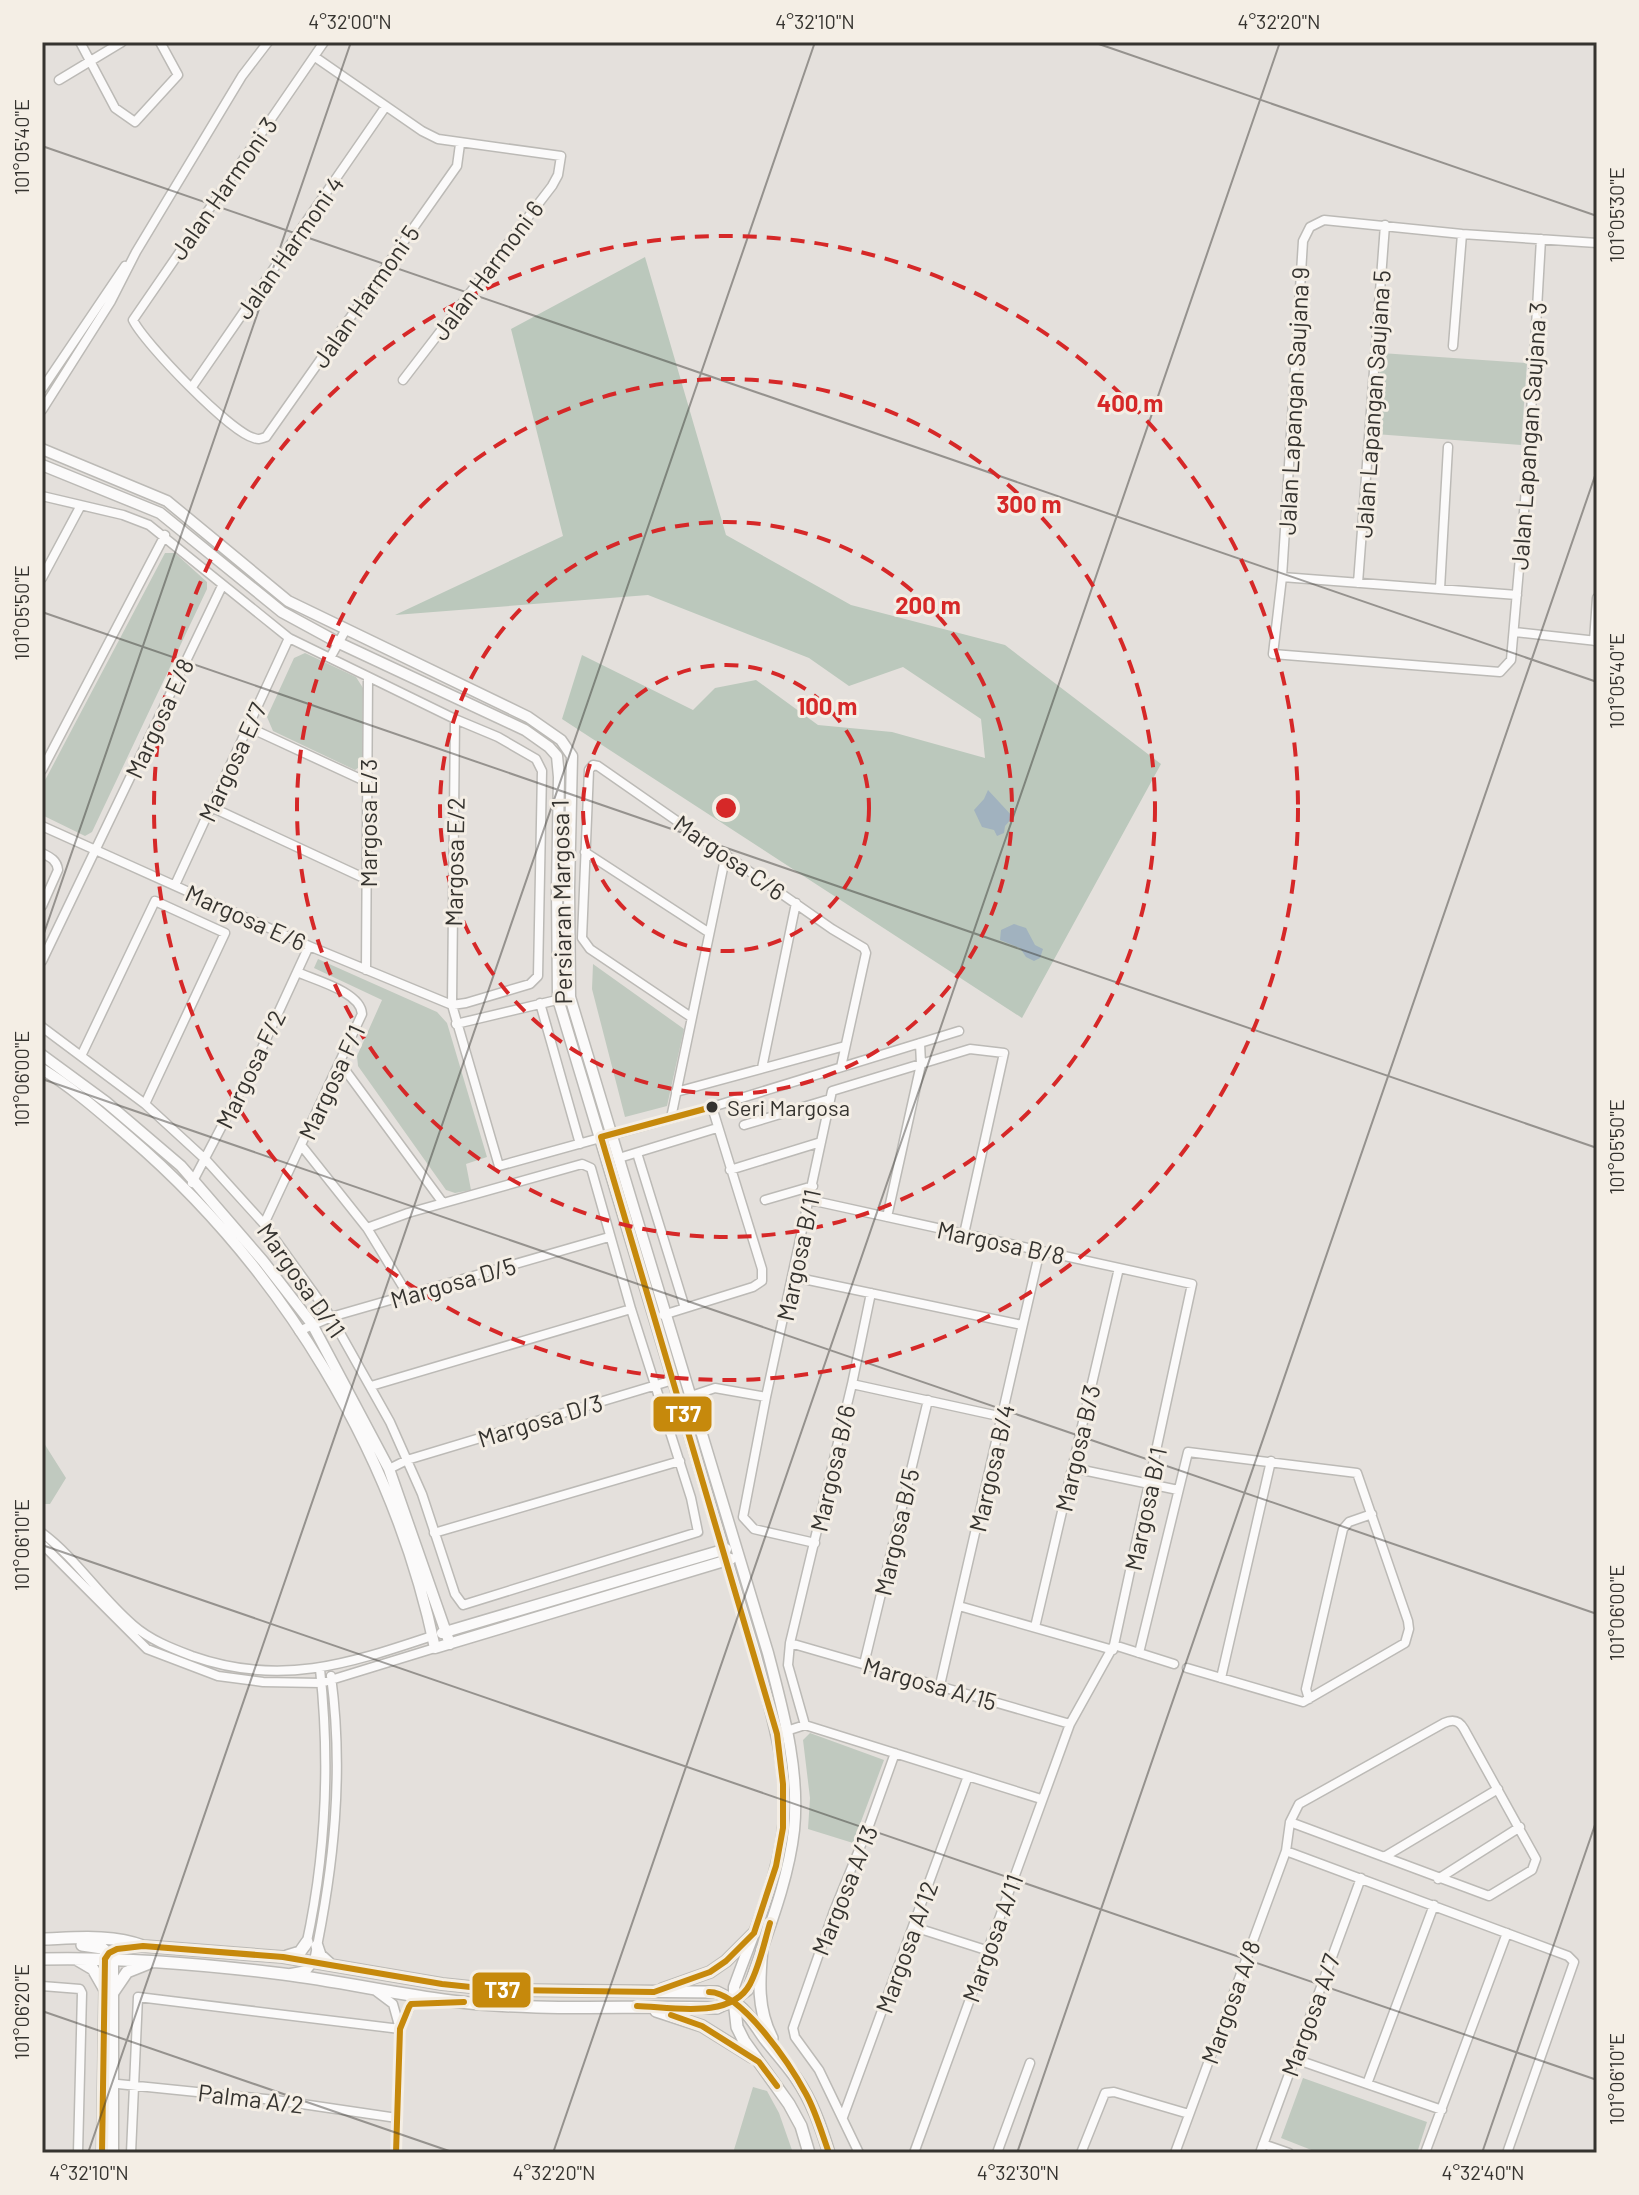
<svg xmlns="http://www.w3.org/2000/svg" width="1639" height="2195" font-family="Barlow,sans-serif">
	<style>
		.green { fill: #c0c9bf }
		.forest { fill: #bbc8bc }
		.water { fill: #a1b2bf }
		.lines { fill: none; stroke-linecap: round; stroke-linejoin: round }
		.minor-casing { stroke: #bcbab6; stroke-width: 11 }
		.tertiary-casing { stroke: #bcbab6; stroke-width: 13 }
		.secondary-casing { stroke: #bcbab6; stroke-width: 14 }
		.minor { stroke: #fbfafa; stroke-width: 8 }
		.tertiary { stroke: #fbfafa; stroke-width: 10 }
		.secondary { stroke: #fbfafa; stroke-width: 11 }
		.bus-1-casing { stroke: #f4eee5; stroke-width: 12 }
		.bus-1 { stroke: #c6890c; stroke-width: 6 }
		.ticks { fill: none; stroke: #35332f; stroke-width: 2; stroke-opacity: 0.45 }
		.ring { fill: none; stroke: #d62828; stroke-width: 4; stroke-dasharray: 14 10 }
		.bus-dot { fill: #35332f; stroke: #f4eee5; stroke-width: 3 }
		.labels { text-anchor: middle; dominant-baseline: central; stroke-width: 6; stroke-linejoin: round; paint-order: stroke }
		.bus-label { font-size: 22px; fill: #35332f; stroke: #f4eee5; text-anchor: start }
		.street-label { font-size: 24px; fill: #35332f; stroke: #f4eee5 }
		.centre { fill: #d62828; stroke: #f4eee5; stroke-width: 4 }
		.ring-label { font-size: 24px; text-anchor: middle; font-weight: bold; fill: #d62828; stroke: #f4eee5; stroke-width: 6; stroke-linejoin: round; paint-order: stroke }
		.line-badge { stroke: #f4eee5; stroke-width: 3 }
		.badge-label { font-size: 22px; text-anchor: middle; font-weight: bold; fill: #fff }
		.neatline { fill: none; stroke: #35332f; stroke-width: 3 }
		.ticks-label { font-size: 20px; text-anchor: middle; fill: #35332f }
	</style>
	<rect width="100%" height="100%" fill="#e4e0dc"/>
	<path class="green" d="M1381,353L1527,363L1521,445L1375,434Z
		M165,553H175L207,582V589L92,832L85,836L42,815V786Z
		M305,653L356,677L363,688L362,765L355,770L273,731L267,717L294,658Z
		M318,959L437,1012L447,1023L487,1157L466,1164L471,1190L455,1193L446,1190L358,1066L357,1056L382,1000L314,968Z
		M593,964L684,1029L667,1106L625,1117L592,989Z
		M42,1440L66,1478L50,1504H42Z
		M810,1733L884,1760L853,1843L808,1829L810,1798L803,1740Z
		M1303,2078L1427,2122L1417,2153H1319L1281,2138Z
		M753,2087L767,2091L779,2113L793,2153H733Z"/>
	<path class="forest" d="M645,257L726,535L851,605L1005,645L1161,764L1022,1018L562,719L582,655L693,710L715,688L756,680L818,725L892,732L985,758L981,719L903,667L849,686L809,658L648,595L395,615L563,536L511,329Z"/>
	<path class="water" d="M988,790L1013,817L1005,826L1004,833L997,836L994,830L982,827L974,810L984,799Z
		M1014,924L1026,928L1035,945L1043,949L1040,958L1034,961L1026,957L1020,948L1000,940L1001,930Z"/>
	<g class="lines">
		<defs>
			<path id="minor" d="M80,42L115,108L135,122L178,75L160,42
				M324,42L133,320C144,343 230,432 254,438C259,440 260,439 266,437L457,166L460,144
				M315,57L422,131L438,139L561,156L558,175L552,186L403,380
				M59,80L122,42
				M1541,239L1528,466L1511,660L1500,672L1273,654L1282,577L1303,241L1310,227L1324,220L1462,234L1597,243
				M1453,346L1462,234
				M192,387L386,106
				M42,389L125,266
				M42,410L111,301L136,252L242,76L268,42
				M42,496L123,515L149,525L289,638L455,719L498,737L536,759L542,771L538,976L530,984L466,1003L452,1005L309,946L42,826
				M1282,577L1517,595
				M42,578L80,507
				M1358,583L1385,225
				M1440,589L1448,447
				M1515,632L1597,641
				M1594,641L1597,598
				M330,658L345,631
				M455,719L452,1005L499,1166L712,1107L959,1031
				M248,727L367,782
				M42,770L165,535
				M211,807L366,879
				M585,852L708,932
				M42,853C50,857 57,860 58,870L42,906
				M175,885L289,638
				M42,961L222,586
				M366,970L368,677
				M540,1003L580,1144
				M691,1017L590,949L582,938L589,770L593,765L598,766L832,929L864,948L866,953L841,1067
				M456,1024L561,999
				M42,1027L145,1104L206,1160L264,1224L331,1317L390,1422L422,1494L455,1594L463,1605L698,1532L691,1498L631,1309L591,1168L582,1164L408,1213L367,1228
				M82,1054L155,901L225,933L145,1104
				M340,1063L443,1203
				M762,1068L796,903
				M676,1092L845,1046
				M671,1118L726,854
				M744,1125L830,1099
				M301,1145L367,1228L408,1295
				M637,1153L685,1308
				M619,1158L717,1128
				M730,1170L821,1142
				M192,1183L256,1061L309,946
				M765,1200L813,1186
				M810,1200L1192,1284L1114,1645L1070,1724L914,2153
				M887,1217L921,1064L920,1043
				M264,1224L362,1014C361,992 315,980 297,972
				M794,1277L1022,1325
				M663,1315L753,1287L762,1281V1269L712,1107
				M299,1331L331,1317L609,1237
				M852,1384L1003,1417
				M371,1386L631,1309
				M691,1396L715,1388L766,1397
				M1073,1468L1178,1490
				M389,1469L407,1460L673,1380
				M42,1533C76,1558 100,1597 133,1625C150,1640 171,1648 192,1656C280,1687 348,1664 432,1636
				M434,1533L680,1461
				M815,1543L754,1529L743,1517L766,1397L832,1091L970,1049L1004,1053L964,1234
				M42,1544L147,1649L218,1676L263,1682L321,1683L435,1648
				M959,1606L1113,1650
				M1035,1627L1119,1268
				M790,1643L1070,1724
				M1114,1645L1174,1664
				M1139,1653L1188,1452L1357,1473L1408,1621L1409,1629L1405,1643L1303,1702L1187,1668
				M864,1664L928,1400
				M1221,1678L1271,1461
				M940,1685L1040,1250
				M1309,1699L1306,1689L1343,1529L1349,1522L1372,1514
				M805,1725L788,1665L790,1643L852,1384L871,1293
				M805,1725L1041,1799
				M777,1734L805,1725
				M1286,1851L1568,1956L1574,1962L1507,2153
				M1384,1857L1498,1789
				M1438,1879L1520,1827
				M914,1927L989,1951
				M306,1946C326,1855 330,1761 320,1669
				M291,1973L307,1970L314,1961C334,1866 344,1773 331,1676
				M42,1986L80,1989L82,1993L78,2153
				M377,1992L393,2004L400,2029L396,2153
				M400,2028L411,2004L436,2003
				M1295,2059L1442,2110
				M108,2083L275,2100L397,2118
				M1367,2084L1434,1905
				M843,2117L968,1776
				M1263,2144L1289,2153
				M131,2153L138,1997L400,2029
				M859,2153L819,2070L795,2037L793,2028L834,1911L870,1823L895,1753
				M997,2153L1030,2063
				M1081,2153L1105,2093L1114,2092L1189,2114
				M1175,2153L1286,1851L1290,1822L1299,1804L1444,1723C1453,1719 1459,1720 1464,1729L1536,1859L1532,1870L1489,1896L1290,1822
				M1260,2153L1361,1878
				M1425,2153L1507,1933"/>
			<path id="tertiary" d="M42,449L167,501L288,601L528,717L561,740L572,756L569,889L570,997L768,1653C783,1711 800,1769 794,1830C788,1884 765,1938 748,1990L734,2000
				M42,465L160,513L282,612L339,643L525,730L549,747L557,756L559,777L557,888L558,999L756,1656C771,1712 790,1771 783,1830C776,1884 752,1936 734,1987V2000
				M42,1055L106,1102L181,1166L263,1261L312,1324L389,1469L450,1644
				M42,1069C73,1088 101,1113 128,1136C281,1267 394,1452 435,1648L731,1559
				M442,1633L726,1549
				M102,2153L105,1959
				M113,2153V1958"/>
			<path id="secondary" d="M42,1939C75,1938 112,1934 143,1946L283,1957L442,1984L499,1990L717,1992C743,2004 749,2016 765,2039C775,2052 787,2065 796,2078C812,2101 821,2127 829,2153
				M82,1945L102,1948L113,1958
				M317,1946L320,1955L330,1964
				M762,1949C759,1980 757,2009 772,2038
				M287,1956L300,1952L307,1942
				M106,1958L117,1949L140,1946
				M42,1959C123,1957 203,1964 283,1974C339,1981 395,1994 451,2001C539,2012 629,2005 717,2008L734,2000
				M76,1959L93,1969L105,1990
				M662,1989L710,1972L726,1961L754,1933
				M112,1994L127,1972L147,1964
				M734,2000L737,2027L744,2041L789,2104L801,2126L809,2153
				M656,2011L702,2026L752,2057"/>
		</defs>
		<use href="#minor" class="minor-casing"/>
		<use href="#tertiary" class="tertiary-casing"/>
		<use href="#secondary" class="secondary-casing"/>
		<use href="#minor" class="minor"/>
		<use href="#tertiary" class="tertiary"/>
		<use href="#secondary" class="secondary"/>
		<defs>
			<path id="bus-1" d="M105,1959L109,1953L117,1949L143,1946L283,1957L442,1984L499,1990L654,1992L710,1972L726,1961L754,1933L776,1866L783,1828V1784L777,1734L601,1137L712,1107
				M709,1992C742,1992 791,2066 806,2094C816,2112 822,2134 829,2153
				M637,2006C671,2007 731,2020 750,1984C760,1965 764,1943 770,1923
				M671,2015L702,2026L759,2062L777,2086
				M102,2153L105,1959
				M396,2153L400,2029L409,2007L411,2004L464,2002"/>
		</defs>
		<use href="#bus-1" class="bus-1-casing"/>
		<use href="#bus-1" class="bus-1"/>
	</g>
	<path class="ticks" d="M1093,42L1597,216M42,146L1597,682M42,612L1597,1148M42,939L351,42M42,1079L1597,1614M42,1545L1597,2080M42,2011L455,2153M88,2153L815,42M553,2153L1280,42M1017,2153L1597,470M1482,2153L1597,1819"/>
	<g class="ring">
		<circle cx="726" cy="808" r="143"/>
		<circle cx="726" cy="808" r="286"/>
		<circle cx="726" cy="808" r="429"/>
		<circle cx="726" cy="808" r="572"/>
	</g>
	<circle class="bus-dot" cx="712" cy="1107" r="7"/>
	<g class="labels">
		<g class="bus-label">
			<text x="727" y="1107">Seri Margosa</text>
		</g>
		<g class="street-label">
			<text transform="translate(223 188) rotate(-55)">Jalan Harmoni 3</text>
			<text transform="translate(289 247) rotate(-55)">Jalan Harmoni 4</text>
			<text transform="translate(487 270) rotate(-53)">Jalan Harmoni 6</text>
			<text transform="translate(365 296) rotate(-55)">Jalan Harmoni 5</text>
			<text transform="translate(1293 401) rotate(-87)">Jalan Lapangan Saujana 9</text>
			<text transform="translate(1372 404) rotate(-86)">Jalan Lapangan Saujana 5</text>
			<text transform="translate(1528 436) rotate(-86)">Jalan Lapangan Saujana 3</text>
			<text transform="translate(159 718) rotate(-65)">Margosa E/8</text>
			<text transform="translate(232 762) rotate(-65)">Margosa E/7</text>
			<text transform="translate(367 823) rotate(-90)">Margosa E/3</text>
			<text transform="translate(730 857) rotate(35)">Margosa C/6</text>
			<text transform="translate(454 862) rotate(-89)">Margosa E/2</text>
			<text transform="translate(561 902) rotate(-91)">Persiaran Margosa 1</text>
			<text transform="translate(246 917) rotate(24)">Margosa E/6</text>
			<text transform="translate(250 1069) rotate(-64)">Margosa F/2</text>
			<text transform="translate(331 1082) rotate(-65)">Margosa F/1</text>
			<text transform="translate(1001 1242) rotate(12)">Margosa B/8</text>
			<text transform="translate(798 1255) rotate(-78)">Margosa B/11</text>
			<text transform="translate(302 1280) rotate(55)">Margosa D/11</text>
			<text transform="translate(453 1282) rotate(-16)">Margosa D/5</text>
			<text transform="translate(540 1420) rotate(-17)">Margosa D/3</text>
			<text transform="translate(1077 1448) rotate(-77)">Margosa B/3</text>
			<text transform="translate(832 1468) rotate(-77)">Margosa B/6</text>
			<text transform="translate(991 1468) rotate(-77)">Margosa B/4</text>
			<text transform="translate(1145 1509) rotate(-78)">Margosa B/1</text>
			<text transform="translate(896 1532) rotate(-77)">Margosa B/5</text>
			<text transform="translate(930 1683) rotate(16)">Margosa A/15</text>
			<text transform="translate(844 1890) rotate(-68)">Margosa A/13</text>
			<text transform="translate(992 1938) rotate(-70)">Margosa A/11</text>
			<text transform="translate(906 1947) rotate(-70)">Margosa A/12</text>
			<text transform="translate(1230 2002) rotate(-70)">Margosa A/8</text>
			<text transform="translate(1310 2015) rotate(-70)">Margosa A/7</text>
			<text transform="translate(251 2098) rotate(7)">Palma A/2</text>
		</g>
	</g>
	<circle cx="726" cy="808" r="12" class="centre"/>
	<g class="ring-label">
		<text x="1130" y="412">400 m</text>
		<text x="1029" y="513">300 m</text>
		<text x="928" y="614">200 m</text>
		<text x="827" y="715">100 m</text>
	</g>
	<g class="line-badge">
		<rect x="652" y="1395" width="61" height="38" rx="8" fill="#c6890c"/>
		<rect x="471" y="1971" width="61" height="38" rx="8" fill="#c6890c"/>
	</g>
	<g class="badge-label">
		<text x="683" y="1422">T37</text>
		<text x="502" y="1998">T37</text>
	</g>
	<rect width="1639" height="2195" fill="none" stroke="#f4eee5" stroke-width="88"/>
	<rect x="44" y="44" width="1551" height="2107" class="neatline"/>
	<g class="ticks-label">
		<text x="350" y="29">4°32'00"N</text>
		<text x="815" y="29">4°32'10"N</text>
		<text x="1279" y="29">4°32'20"N</text>
		<text transform="translate(22 147) rotate(-90)" y="7">101°05'40"E</text>
		<text transform="translate(1617 215) rotate(-90)" y="7">101°05'30"E</text>
		<text transform="translate(22 613) rotate(-90)" y="7">101°05'50"E</text>
		<text transform="translate(1617 681) rotate(-90)" y="7">101°05'40"E</text>
		<text transform="translate(22 1079) rotate(-90)" y="7">101°06'00"E</text>
		<text transform="translate(1617 1147) rotate(-90)" y="7">101°05'50"E</text>
		<text transform="translate(22 1545) rotate(-90)" y="7">101°06'10"E</text>
		<text transform="translate(1617 1613) rotate(-90)" y="7">101°06'00"E</text>
		<text transform="translate(22 2012) rotate(-90)" y="7">101°06'20"E</text>
		<text transform="translate(1617 2079) rotate(-90)" y="7">101°06'10"E</text>
		<text x="89" y="2180">4°32'10"N</text>
		<text x="554" y="2180">4°32'20"N</text>
		<text x="1018" y="2180">4°32'30"N</text>
		<text x="1483" y="2180">4°32'40"N</text>
	</g>
</svg>
